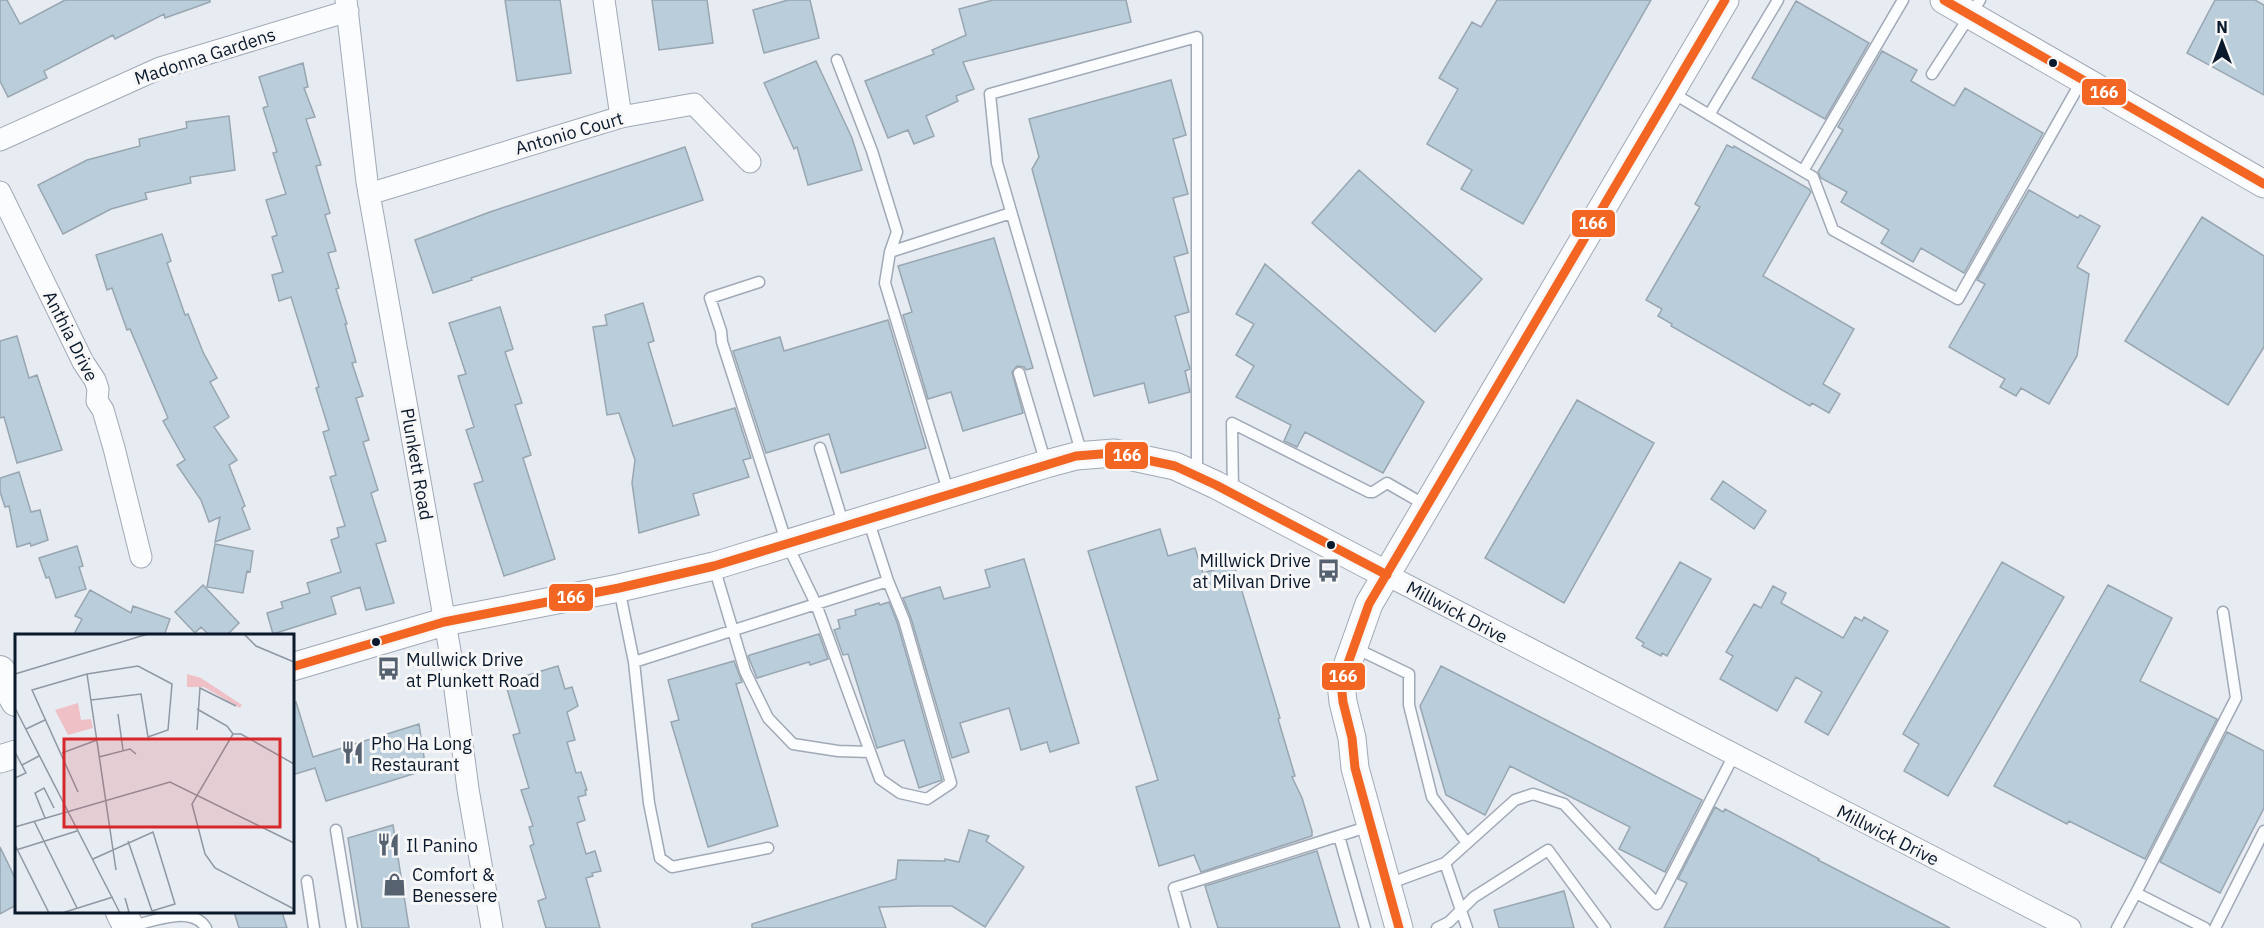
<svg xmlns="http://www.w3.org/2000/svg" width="2264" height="928" font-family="'IBM Plex Sans',sans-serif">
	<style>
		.building { fill: #bacdda; stroke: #98a6b1; stroke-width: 1.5 }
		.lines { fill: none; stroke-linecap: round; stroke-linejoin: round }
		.service-casing { stroke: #a0a9b6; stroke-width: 13 }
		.minor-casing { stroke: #a0a9b6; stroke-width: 23 }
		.tertiary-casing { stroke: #a0a9b6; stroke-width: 29 }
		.secondary-casing { stroke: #a0a9b6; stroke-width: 32 }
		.service { stroke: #fbfcfd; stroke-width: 10 }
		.minor { stroke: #fbfcfd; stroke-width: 21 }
		.tertiary { stroke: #fbfcfd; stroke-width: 27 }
		.secondary { stroke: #fbfcfd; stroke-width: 30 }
		.bus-1-casing { stroke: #f7f7f7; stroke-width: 14 }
		.bus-1 { stroke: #f26522; stroke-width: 9 }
		.bus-dot { fill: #0a192c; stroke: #f7f7f7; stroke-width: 2 }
		.labels { text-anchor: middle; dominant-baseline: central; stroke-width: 6; stroke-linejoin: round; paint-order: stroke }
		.street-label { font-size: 18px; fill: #0a192c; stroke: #f7f7f7 }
		.poi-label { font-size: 18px; fill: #0a192c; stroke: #f7f7f7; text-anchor: start }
		.inset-road { fill: none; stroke: #8f97a3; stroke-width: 1.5 }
		.view { fill: #d62828; fill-opacity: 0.15; stroke: #d62828; stroke-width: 3 }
		.inset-edge { fill: none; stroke: #0a192c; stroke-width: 3 }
		.line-badge { stroke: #f7f7f7; stroke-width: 2 }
		.badge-label { font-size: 16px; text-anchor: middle; font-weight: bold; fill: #fff }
	</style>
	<rect width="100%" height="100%" fill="#e7ebf2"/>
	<path class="building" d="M0,0H7L20,24L65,0H210V2L165,18L164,14L115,39L113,35L44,71L47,78L8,97L0,81Z
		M505,0H560L571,73L517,81Z
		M652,0H707L713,43L659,50Z
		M788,0H810L819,38L764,53L753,10Z
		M993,0H1126L1131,22L963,62L974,89L956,96L958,101L926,116L934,136L914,144L908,130L888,138L865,81L934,54L932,50L966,35L959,9Z
		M1497,0H1651L1523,224L1461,189L1472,170L1427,144L1458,89L1439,78L1472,22L1481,27Z
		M2215,0H2255L2264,5V95L2187,53Z
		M1796,1L1869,43L1825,119L1752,78Z
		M1882,51L1917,70L1911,81L1954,106L1965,88L2043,133L1964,273L1921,248L1913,262L1881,243L1889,230L1841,202L1847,192L1821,178L1818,172L1843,130L1838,127Z
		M816,61L852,138L862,170L808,185L797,147L794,149L764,83Z
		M303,63L308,87L304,88L315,117L306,119L321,165L316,166L330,213L325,215L336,251L328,253L339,288L336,289L347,324H345L356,362L352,363L363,396L356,398L369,440L363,442L378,490L371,493L386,541L376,544L394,603L366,610L360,587L331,597L336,614L273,634L267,613L283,608L281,602L310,593L307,583L341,572L331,540L339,537L337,528L345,526L330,477L336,475L323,432L329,430L316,388L319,387L291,297L279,301L272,275L283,272L272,237L277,235L266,200L286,194L273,153L277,152L263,108L268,106L259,77Z
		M1171,80L1186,135L1173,139L1188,194L1173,198L1188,253L1174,257L1189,312L1175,316L1190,369L1185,371L1190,392L1149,403L1144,383L1094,396L1032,169L1039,157L1029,119Z
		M229,116L235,170L190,177L191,183L145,193L147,199L111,209L63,234L38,185L87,160L140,146L139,139L187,128L186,122Z
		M1727,145L1733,148L1734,146L1809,189L1811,192L1763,276L1854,329L1823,384L1840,394L1829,413L1812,403L1810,406L1671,326L1672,324L1658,316L1662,309L1646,300L1700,207L1695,204Z
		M685,147L703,200L471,278L472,280L433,293L415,240L490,212Z
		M1359,170L1482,279L1435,332L1312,223Z
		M2029,190L2078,218L2080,215L2100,226L2077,267L2089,274L2077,356L2049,404L2021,388L2016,396L2000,387L2005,379L1949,347L1985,284L1977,280Z
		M2202,217L2264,256V347L2228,405L2125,341Z
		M162,234L171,261L167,263L185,315L188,314L203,352L217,378L210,382L229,417L214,427L237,460L229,465L245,506L242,508L250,529L215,542L220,517L209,522L201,500L177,465L185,460L163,421L168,418L130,329L127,330L112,288L107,290L96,255Z
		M994,238L1033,368L1026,370L1024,367L1017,366L1012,372L1023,413L963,431L951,392L928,399L903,315L912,312L898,266Z
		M1265,264L1424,402L1383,473L1305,432L1297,447L1284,441L1291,425L1236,397L1254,366L1236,355L1254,324L1236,314Z
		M643,303L654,341L648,343L673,426L735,408L751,458L743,460L749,477L693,494L699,515L639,533L632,483L635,460L619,413L607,415L593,327L607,325L605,315Z
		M500,307L513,349L505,352L522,403L515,405L531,455L523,458L555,559L504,576L474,484L483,481L466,430L474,427L458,376L466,374L449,323Z
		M888,320L926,448L841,473L829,434L766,453L733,351L780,337L784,351Z
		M17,336L29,378L37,375L62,450L17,463L4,417L0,418V341Z
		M1577,400L1654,443L1564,603L1485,558Z
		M19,472L31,512L40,510L48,540L31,546L30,543L17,547L9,506L5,507L0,492V478Z
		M1723,481L1766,511L1754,529L1711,499Z
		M1160,529L1168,556L1195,548L1203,573L1230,565L1235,568L1280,718L1278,719L1295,776L1292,777L1302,798L1312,831V836L1201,872L1194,855L1159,866L1136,787L1158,780L1088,551Z
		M215,544L253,551L250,572L247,571L243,593L207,587Z
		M77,546L83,566L79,567L86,589L56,598L49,577L46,578L39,558Z
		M1024,559L1079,743L1050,752L1047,742L1021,750L1009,708L960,723L969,752L952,758L911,618L903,598L940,587L944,599L990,587L985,570Z
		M1680,562L1711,579L1667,656L1662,653L1661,656L1642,646L1644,643L1636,638Z
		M2002,562L2064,597L1948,796L1904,771L1919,744L1903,734Z
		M203,585L239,623L226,636H210L201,627L195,633L175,612Z
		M2108,585L2172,618L2140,681L2217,719L2145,859L2069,821L2067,824L1994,786Z
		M1773,586L1786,593L1781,603L1843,638L1855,617L1862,621L1864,617L1888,631L1828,735L1805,722L1822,692L1796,677L1777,711L1720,679L1733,656L1726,652L1754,604L1761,608Z
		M90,590L131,613L133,606L170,619L164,636H73L82,619L75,616Z
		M889,602L897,622L942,780L919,788L904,740L877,748L848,654L843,655L834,630L840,628L838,620L856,615L855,610L879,603L880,605Z
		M819,634L828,659L810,665L809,662L757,678L748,656L750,655Z
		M734,661L742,682L736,684L778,826L708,847L671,722L679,720L668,680Z
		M558,666L565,689L572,687L578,706L567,712L575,740L567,742L576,773L581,772L587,790H585L586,795L578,797L585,820L577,823L586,854L595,851L601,871L592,873L593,876L586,878L600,928H546L538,901L546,898L530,846L534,844L529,827L533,826L521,790L529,788L513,735L520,733L505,682Z
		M1441,666L1702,800L1665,872L1619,849L1630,827L1510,766L1485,815L1446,795L1420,706Z
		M296,702L313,757L419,724L426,770L326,801L315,768L292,775V703Z
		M2227,732L2264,751V808L2220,893L2160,862Z
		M1715,807L1723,812L1725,809L1819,859L1818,860L1950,928H1664L1687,883L1678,879Z
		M393,825L409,928H362L348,838Z
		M969,830L989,836L986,841L1024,867L985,927L952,906H918L879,907L886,928H752V924L896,879L898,860L945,861V859L959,862Z
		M0,847L16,880V905L0,914Z
		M1317,851L1340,928H1218L1205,886Z
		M1564,891L1574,928H1499L1494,910Z
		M234,912H282L287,928H239Z"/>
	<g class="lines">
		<defs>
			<path id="service" d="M837,60L872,151L897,232L890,252L885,283L949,494
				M1932,74L1980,0
				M1671,92L1813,177L1833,230L1958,299L2082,80
				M1709,115L1778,0
				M1803,171L1903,0
				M890,252L1011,213
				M759,282L710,298L721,331L722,342L787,544L816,604L880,779L900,793L927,799L951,783L904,620L888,581
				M1019,373L1046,464
				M820,448L844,526
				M1082,455L997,163L990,94L1197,37V474
				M1233,493L1232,423L1369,492H1373L1387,483L1427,506
				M714,567L745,671L768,718L793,744L838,751L869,752
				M619,588L634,662L888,581L868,519
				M1353,647L1409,674V705L1432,797L1467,843
				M634,662L649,803L660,858L672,867L768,848
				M336,830L352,928
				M1339,836L1365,928
				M1445,863L1467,928
				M307,881L314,928
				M1388,884L1445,863L1515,800L1533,794L1564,804L1657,904L1734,755
				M2136,893L2236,698L2223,612
				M129,927C150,922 192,904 206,928
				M1185,928L1174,888L1370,826
				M1437,928L1449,922L1474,897L1548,850L1605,928
				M2117,928L2136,893L2205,928
				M2215,928L2264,831"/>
			<path id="minor" d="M346,0L367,182L450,651L468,789L492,928
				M604,0L621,117
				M0,140L160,68L348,11
				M0,192L83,362L95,380L98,389L97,401L103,410L114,448L141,557
				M369,194L621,117L694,104L750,162
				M1387,575L2070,928"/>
			<path id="tertiary" d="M1944,0L2264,184
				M292,667L444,622L619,588L714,566L1046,464L1076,456L1114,453L1175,466L1216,485L1387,575
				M0,759L16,754
				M1399,928L1355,768L1352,738L1343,702L1341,683L1369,604L1725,0"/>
			<path id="secondary" d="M0,671L16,701
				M121,912L129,928"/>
		</defs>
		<use href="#service" class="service-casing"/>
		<use href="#minor" class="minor-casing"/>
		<use href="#tertiary" class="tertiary-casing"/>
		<use href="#secondary" class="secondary-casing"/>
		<use href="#service" class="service"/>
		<use href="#minor" class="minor"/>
		<use href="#tertiary" class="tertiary"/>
		<use href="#secondary" class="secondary"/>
		<defs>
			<path id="bus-1" d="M1944,0L2264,184
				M292,667L444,622L619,588L714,566L1076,456L1114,453L1175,466L1216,485L1387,575
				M1399,928L1355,768L1352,738L1343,702L1341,683L1369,604L1725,0"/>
		</defs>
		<use href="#bus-1" class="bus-1-casing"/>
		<use href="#bus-1" class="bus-1"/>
	</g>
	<defs>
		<symbol id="bus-bare" viewBox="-9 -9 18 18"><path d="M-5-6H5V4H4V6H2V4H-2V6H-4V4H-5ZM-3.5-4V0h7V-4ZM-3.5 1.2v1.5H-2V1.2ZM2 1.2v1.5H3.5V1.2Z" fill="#576271" stroke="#f7f7f7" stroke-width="2.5" paint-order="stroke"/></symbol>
		<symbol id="restaurant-bare" viewBox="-9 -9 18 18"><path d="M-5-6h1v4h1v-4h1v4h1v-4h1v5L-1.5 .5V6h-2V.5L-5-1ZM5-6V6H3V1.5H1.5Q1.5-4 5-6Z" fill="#576271" stroke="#f7f7f7" stroke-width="2.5" paint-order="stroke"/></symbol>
		<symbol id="shop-bare" viewBox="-9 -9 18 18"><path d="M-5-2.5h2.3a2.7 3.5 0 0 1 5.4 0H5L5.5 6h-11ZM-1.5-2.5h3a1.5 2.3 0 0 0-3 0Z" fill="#576271" stroke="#f7f7f7" stroke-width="2.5" paint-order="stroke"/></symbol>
	</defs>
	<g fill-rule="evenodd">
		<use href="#bus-bare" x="1312" y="554" width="33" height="33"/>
		<use href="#bus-bare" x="372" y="652" width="33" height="33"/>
		<use href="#restaurant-bare" x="336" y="736" width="33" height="33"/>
		<use href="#restaurant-bare" x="372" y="828" width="33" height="33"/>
		<use href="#shop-bare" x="378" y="868" width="33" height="33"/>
	</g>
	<g class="bus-dot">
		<circle cx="2053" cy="63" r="5"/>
		<circle cx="1331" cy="545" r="5"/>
		<circle cx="376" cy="642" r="5"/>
	</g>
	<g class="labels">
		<g class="street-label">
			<text transform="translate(205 56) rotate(-18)">Madonna Gardens</text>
			<text transform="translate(569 133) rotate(-16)">Antonio Court</text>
			<text transform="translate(71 336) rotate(63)">Anthia Drive</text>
			<text transform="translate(417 464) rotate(80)">Plunkett Road</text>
			<text transform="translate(1457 612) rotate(28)">Millwick Drive</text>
			<text transform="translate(1888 835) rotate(27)">Millwick Drive</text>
		</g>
		<g class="poi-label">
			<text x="1311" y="560" text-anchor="end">Millwick Drive<tspan x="1311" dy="21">at Milvan Drive</tspan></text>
			<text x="406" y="659">Mullwick Drive<tspan x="406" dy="21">at Plunkett Road</tspan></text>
			<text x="371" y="743">Pho Ha Long<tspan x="371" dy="21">Restaurant</tspan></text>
			<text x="406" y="845">Il Panino</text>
			<text x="412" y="874">Comfort &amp;<tspan x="412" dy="21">Benessere</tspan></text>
		</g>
	</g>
	<g transform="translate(15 634)">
		<rect width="279" height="279" fill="#e7ebf2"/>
		<path d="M172,40L186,44L227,71L225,74L189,53H172ZM63,69L66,86L76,85L78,94L53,101L40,76Z" fill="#efc1c7"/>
		<path class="inset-road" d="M229,0L241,12L279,28M0,40L133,0M72,40L101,236M0,74L105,279M182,75L212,92L218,100M103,80L108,116M11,95L30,86M182,96L185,54L221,72M218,100L177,170L190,220L200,234L279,275M218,100H226L279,130M0,118L11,139L0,144M47,119L82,106M84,123L115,115L121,120M7,131L24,122M63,158L17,56L72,40L123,32L157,50L153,96L133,103L126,60L76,66M30,184L20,159L29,154L39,174M19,187L62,274M0,193L155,148L279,209M113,207L137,277M0,211L34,279M1,216L62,197M78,225L138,198L160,270L137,277M110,264L114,278L110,279M47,279L98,263"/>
		<path class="view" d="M49,105H265V193H49Z"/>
		<rect width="279" height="279" class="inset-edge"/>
	</g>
	<g class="line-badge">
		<rect x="2081" y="78" width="46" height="28" rx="6" fill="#f26522"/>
		<rect x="1571" y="209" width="45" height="29" rx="6" fill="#f26522"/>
		<rect x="1104" y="441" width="45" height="29" rx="6" fill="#f26522"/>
		<rect x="548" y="583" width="46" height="29" rx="6" fill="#f26522"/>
		<rect x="1321" y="662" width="45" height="29" rx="6" fill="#f26522"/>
	</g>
	<g class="badge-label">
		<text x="2104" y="98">166</text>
		<text x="1593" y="229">166</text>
		<text x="1127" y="461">166</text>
		<text x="571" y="603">166</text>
		<text x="1343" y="682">166</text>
	</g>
	<g transform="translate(2222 42)" stroke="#f7f7f7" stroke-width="4.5" paint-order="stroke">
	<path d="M0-4.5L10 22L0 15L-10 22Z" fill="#0a192c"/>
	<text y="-9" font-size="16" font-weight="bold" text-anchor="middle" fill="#0a192c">N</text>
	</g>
</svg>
